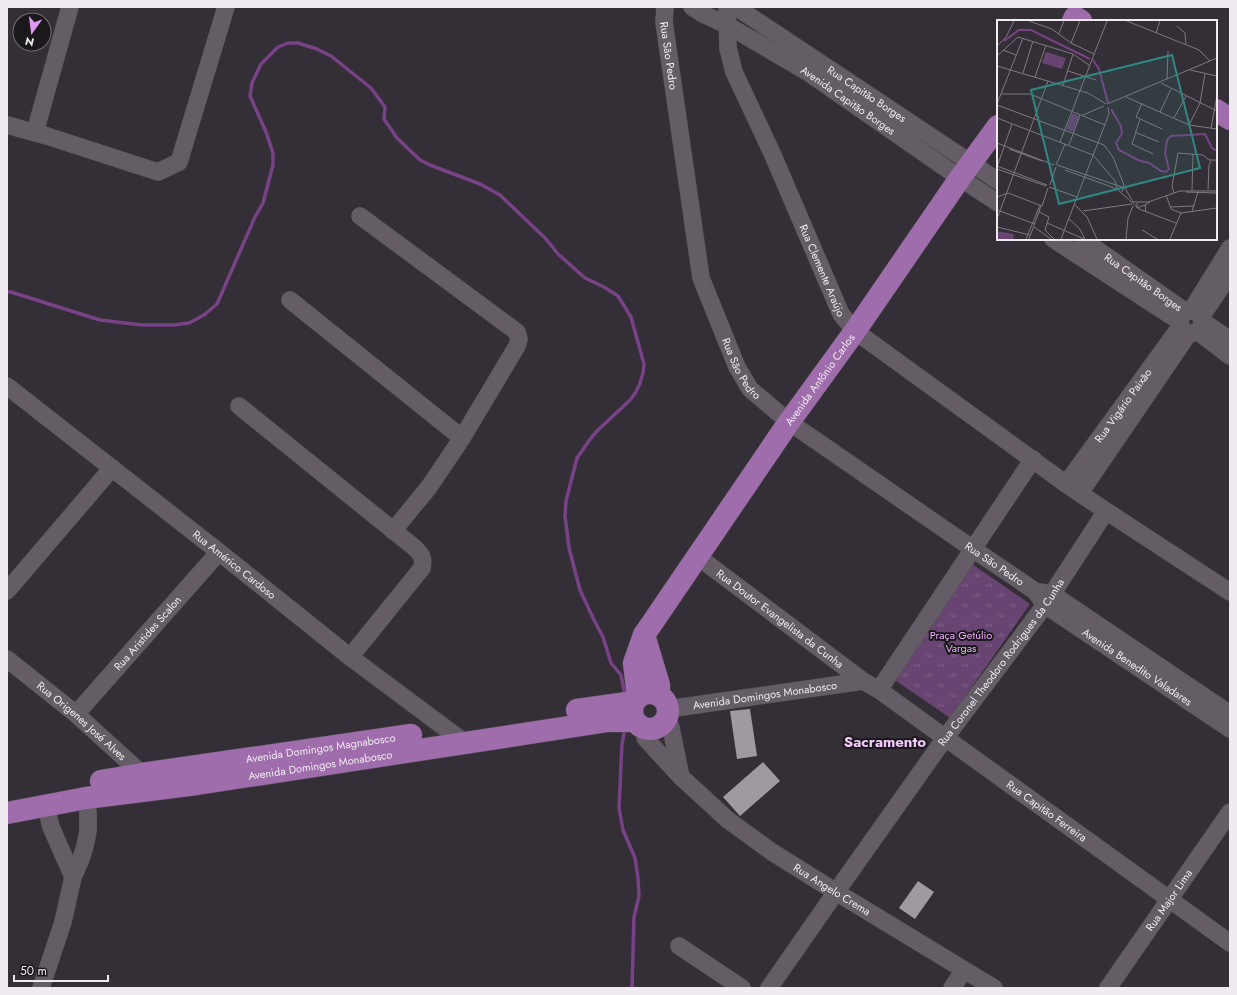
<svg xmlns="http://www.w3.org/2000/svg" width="1237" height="995" font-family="Jost,sans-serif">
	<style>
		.park { fill: url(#park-tufts) }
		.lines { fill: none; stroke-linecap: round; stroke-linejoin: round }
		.stream { stroke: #784287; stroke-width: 3.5 }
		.building { fill: #a099a2 }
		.minor-casing { stroke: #534e54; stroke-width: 18 }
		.major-casing { stroke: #534e54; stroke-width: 23 }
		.minor { stroke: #645d65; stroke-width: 17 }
		.major { stroke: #9f6cac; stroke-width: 22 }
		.labels { text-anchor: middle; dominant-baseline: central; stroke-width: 4; stroke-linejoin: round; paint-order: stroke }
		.street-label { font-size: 11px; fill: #efebf0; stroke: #1b181b }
		.park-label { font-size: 11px; fill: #ebaffb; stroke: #1b181b }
		.district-label { font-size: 15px; font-weight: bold; fill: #f0c8fb; stroke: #1b181b }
		.inset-river { fill: none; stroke: #784287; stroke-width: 2 }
		.inset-road { fill: none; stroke: #7f7a80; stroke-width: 1 }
		.view { fill: #318882; fill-opacity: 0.15; stroke: #318882; stroke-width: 2 }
		.inset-edge { fill: none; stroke: #efebf0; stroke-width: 2 }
	</style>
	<defs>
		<pattern id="park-tufts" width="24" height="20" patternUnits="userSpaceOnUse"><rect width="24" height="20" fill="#684472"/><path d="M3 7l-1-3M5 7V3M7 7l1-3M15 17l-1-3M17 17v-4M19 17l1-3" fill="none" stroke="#7e5f86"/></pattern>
	</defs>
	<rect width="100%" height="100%" fill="#342f36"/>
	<path class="park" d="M972,564L1030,604L950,718L892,678Z"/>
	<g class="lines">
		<path class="stream" d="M7,292H11L100,320L142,325H174L189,323L204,315L217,304L255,217L263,203L273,165V153L266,132L250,96L252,83L261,64L278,47L288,43H298L317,49L331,56L371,88L385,107L384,119L397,138L420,160L430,165L480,184L500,195L546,239L558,254L585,278L604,287L618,296L631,317L644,364L643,373L640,383L636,392L630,400L598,430L591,438L577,458L566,501L565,516L569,548L580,590L594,620L603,637L611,663L621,675L625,695
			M625,728L622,744L619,808L623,830L635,858L638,878L639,896L634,917L632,988"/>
	</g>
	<path class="building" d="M750,709L757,756L737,759L730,711Z
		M763,762L780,781L740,816L723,797Z
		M918,881L934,892L915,919L899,908Z"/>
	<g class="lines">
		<defs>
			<g id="minor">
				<path id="s1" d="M665,7L664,22L701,278L737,367L750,389L789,422L973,549L1035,591L1045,605L1230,729"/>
				<path id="s2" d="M692,7L703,14L727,25L809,73L960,178L998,203"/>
				<path id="s3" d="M727,7L728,48L734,72L772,153L841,314L855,331L1066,484L1106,511L1230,592"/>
				<path id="s4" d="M736,7L998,181"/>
				<path d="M7,125L47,136L158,172L179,162L226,7"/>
				<path d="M35,132L70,7"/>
				<path d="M360,216L517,332L519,339L517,346L462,438L429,487L393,531"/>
				<path d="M1053,239L1179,321"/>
				<path id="s5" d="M1082,239L1186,312"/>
				<path d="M290,300L462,438"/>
				<circle cx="1191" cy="322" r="11"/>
				<path d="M1191,311L1230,248"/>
				<path d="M1201,317L1230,274"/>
				<path d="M1202,321L1230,340"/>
				<path d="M1197,331L1230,356"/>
				<path id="s6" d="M7,386L219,552L350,657L464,742"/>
				<path d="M239,406L415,548C422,555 424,559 422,568L350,657"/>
				<path id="s7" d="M1066,484L1180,327"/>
				<path d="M1080,493L1189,333"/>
				<path id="s8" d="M697,556L863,681L879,690L1230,943"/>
				<path d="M7,591L112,468"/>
				<path d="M1041,592L1052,594L1230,714"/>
				<path id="s9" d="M7,659L76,714L142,774L146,782"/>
				<path d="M879,690L1033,459"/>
				<path id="s10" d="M668,709L863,681"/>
				<path id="s11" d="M76,714L219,552"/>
				<path d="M667,717L671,728L681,777"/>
				<path id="s12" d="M645,728V738L681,777L728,820L772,852L836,892L994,988"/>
				<path d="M46,806L51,827L73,877"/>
				<path d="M679,946L742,988"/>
				<path d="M41,988L63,922L73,877L81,859L85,846L88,831V813L86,798"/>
				<path id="s13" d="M769,988L836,892L945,738L1045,605L1106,511"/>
				<path d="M952,988L964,970"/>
				<path id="s14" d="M1108,988L1230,812"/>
			</g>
			<g id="major">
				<path d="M1073,21L1075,17L1081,21"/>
				<path d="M1216,110L1230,119"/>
				<path d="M644,635L659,685V695"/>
				<circle cx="650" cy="711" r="18"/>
				<path id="s15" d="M638,697L634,663L644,635L789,422L855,331L960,178L998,126"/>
				<path d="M577,710L634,702"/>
				<path id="s16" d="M101,781L142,774L411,735"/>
				<path id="s17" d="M7,813L86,798L197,784L608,721H635"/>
			</g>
		</defs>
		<use href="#minor" class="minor-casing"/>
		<use href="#major" class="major-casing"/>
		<use href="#minor" class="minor"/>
		<use href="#major" class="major"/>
	</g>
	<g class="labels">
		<g class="street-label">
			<text stroke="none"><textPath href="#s1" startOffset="49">Rua São Pedro</textPath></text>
			<text stroke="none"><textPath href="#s4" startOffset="157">Rua Capitão Borges</textPath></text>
			<text stroke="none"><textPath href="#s2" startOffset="182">Avenida Capitão Borges</textPath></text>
			<text stroke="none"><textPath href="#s3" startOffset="283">Rua Clemente Araújo</textPath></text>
			<text stroke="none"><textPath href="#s5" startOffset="75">Rua Capitão Borges</textPath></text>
			<text stroke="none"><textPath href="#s1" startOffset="373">Rua São Pedro</textPath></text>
			<text stroke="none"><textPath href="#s15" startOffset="374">Avenida Antônio Carlos</textPath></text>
			<text stroke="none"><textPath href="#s7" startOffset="97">Rua Vigário Paixão</textPath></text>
			<text stroke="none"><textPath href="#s1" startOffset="696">Rua São Pedro</textPath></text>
			<text stroke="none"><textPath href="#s6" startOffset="289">Rua Américo Cardoso</textPath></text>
			<text stroke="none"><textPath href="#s8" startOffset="104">Rua Doutor Evangelista da Cunha</textPath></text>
			<text stroke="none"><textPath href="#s11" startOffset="108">Rua Aristides Scalon</textPath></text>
			<text stroke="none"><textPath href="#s13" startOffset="400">Rua Coronel Theodoro Rodrigues da Cunha</textPath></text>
			<text stroke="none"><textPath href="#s1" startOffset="873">Avenida Benedito Valadares</textPath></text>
			<text stroke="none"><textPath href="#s10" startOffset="98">Avenida Domingos Monabosco</textPath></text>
			<text stroke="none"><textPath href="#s9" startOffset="97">Rua Origenes José Alves</textPath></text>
			<text stroke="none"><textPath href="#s16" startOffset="222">Avenida Domingos Magnabosco</textPath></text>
			<text stroke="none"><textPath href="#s17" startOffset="317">Avenida Domingos Monabosco</textPath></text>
			<text stroke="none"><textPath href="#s8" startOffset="433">Rua Capitão Ferreira</textPath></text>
			<text stroke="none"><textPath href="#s12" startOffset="252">Rua Angelo Crema</textPath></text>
			<text stroke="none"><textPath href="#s14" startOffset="107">Rua Major Lima</textPath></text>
		</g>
		<g class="park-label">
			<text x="961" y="635">Praça Getúlio<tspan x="961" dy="13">Vargas</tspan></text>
		</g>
		<g class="district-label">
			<text x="885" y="742">Sacramento</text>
		</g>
	</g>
	<g transform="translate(997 20)">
		<rect width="220" height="220" fill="#342f36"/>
		<path d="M49,32L69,38L65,49L45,43ZM0,211L17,214L16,219H0Z" fill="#684472"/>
		<path d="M75,93L82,96L76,112L69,109Z" fill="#684472"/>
		<path class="inset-river" d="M7,21L22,10H34L93,39M96,40L102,49L111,83M114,89L124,106L125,113L119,123L122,130L141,140L152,143L164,151L169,152L172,149L168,133L170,120L174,116L208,114L215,128L220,131"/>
		<path class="inset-road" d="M32,1L55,9L74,23L97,34M130,1L202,30L213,41M180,6L188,13L189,24M62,13L67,1M159,13L163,1M74,23L83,1M0,26L9,17L17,1M6,30L19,35M0,36L21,17L76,34L92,45M0,46L91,73L109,84M193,50L220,56M71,51L99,60M26,53L36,21M38,57L49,25M170,59L171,31M164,63L220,91M66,65L76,34M4,74H33L108,105M129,77L192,105L220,109M145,83L139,97L165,109M0,84L26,18M110,84L220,38M0,85L107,125L116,137L127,165L125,172M163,92L174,69M86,95L107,86M0,98L96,135L118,161L120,169M177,98L189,76M143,99L135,124L156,134M192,105L203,83L208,54M214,108L220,76M138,112L162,122M63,122L110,1M0,123L57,145M72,125L83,95M12,129L45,141M59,145L68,124M60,145L128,168L136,182H151L183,171H220M0,146L50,165M0,147L15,104M0,149L49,166M68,150L120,169L142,189L179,203M53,165L59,147M52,167L80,177L112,94L111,87M195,170L196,134M211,170L212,145L214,141M189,172L220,173M177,173L175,166L181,133L206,135L212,140H220M169,175L174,189L184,193M0,177L11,173L45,186L51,168M140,183V188L148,185M78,185L90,197L100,219M174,187L197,186M0,190L38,204M86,191L135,184M195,191L201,172M42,192L52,197L48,210M149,192L148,185L153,182M0,199L51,61M72,199L82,208L88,219M50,203L87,219M0,207L33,215M37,207L54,219M48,210L57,219M145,210L160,219M29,219L43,185M32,219L44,186M64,219L80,177M129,219L131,198L136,186M173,219L184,193L220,188"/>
		<path class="view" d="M175,35L203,148L62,184L34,70Z"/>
		<rect width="220" height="220" class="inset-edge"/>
	</g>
	<rect width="1237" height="995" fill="none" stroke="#efebf0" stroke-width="16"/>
	<g transform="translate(32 32) rotate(194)"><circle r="19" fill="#1b181b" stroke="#706c70"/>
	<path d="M0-3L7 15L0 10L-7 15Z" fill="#df98f2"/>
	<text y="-6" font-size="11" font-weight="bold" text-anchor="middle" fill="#efebf0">N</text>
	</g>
	<path d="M14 975v6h94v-6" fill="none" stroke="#efebf0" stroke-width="2"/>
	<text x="20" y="975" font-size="12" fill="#efebf0" stroke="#1b181b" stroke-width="3" paint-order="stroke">50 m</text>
</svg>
